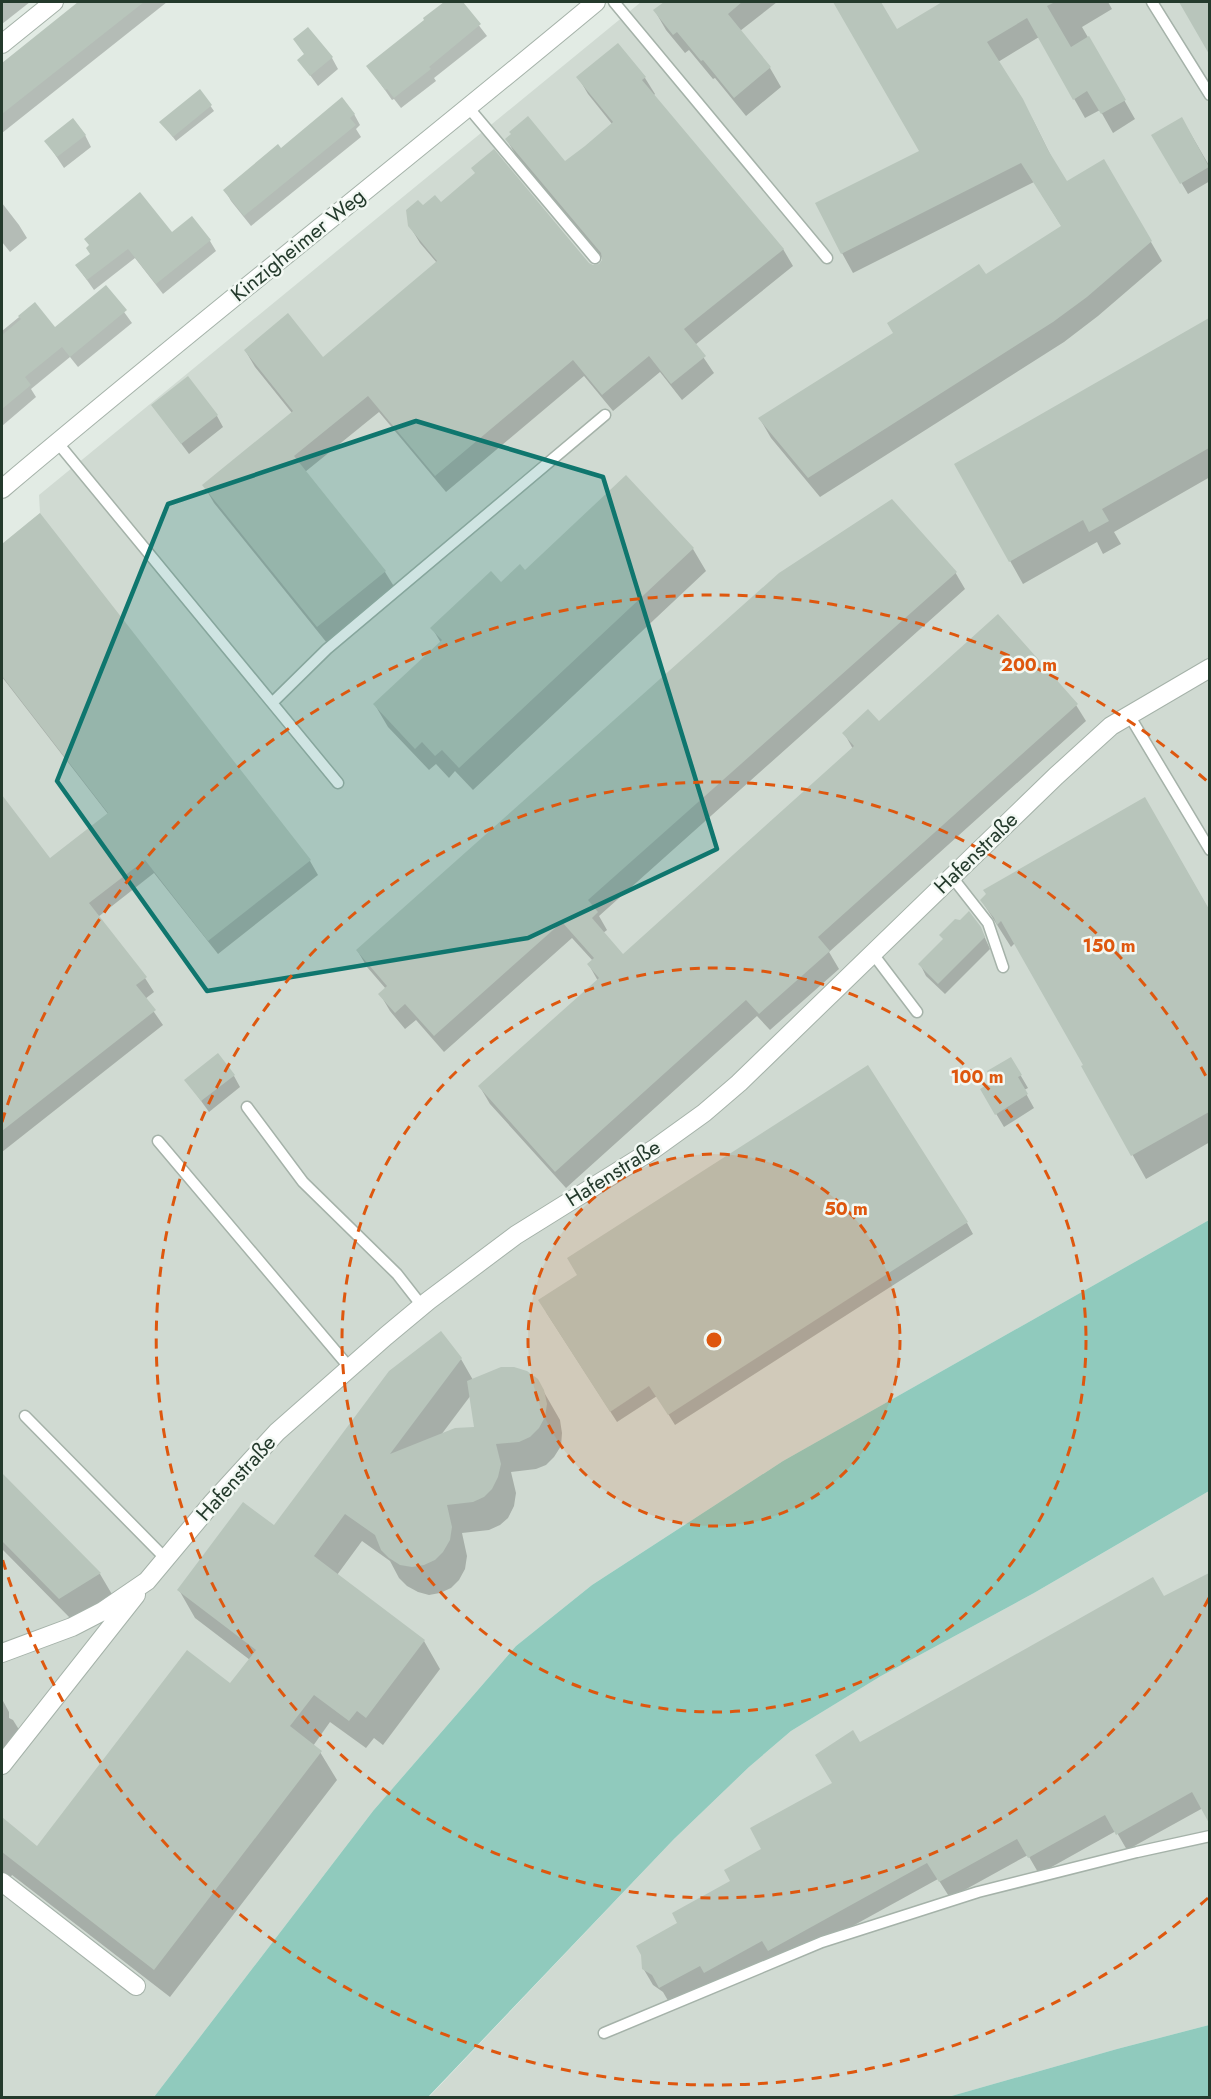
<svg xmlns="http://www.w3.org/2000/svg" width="1211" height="2099" font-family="Jost,sans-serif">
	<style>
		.built { fill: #d0dad2 }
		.water { fill: #90cabd }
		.shadow { fill: #0003; fill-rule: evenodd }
		.building { fill: #b8c5bb }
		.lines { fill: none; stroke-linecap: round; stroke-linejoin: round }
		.service-casing { stroke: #a5b2a9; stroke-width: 13 }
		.minor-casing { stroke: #a5b2a9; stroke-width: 20 }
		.service { stroke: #fff; stroke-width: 10 }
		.minor { stroke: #fff; stroke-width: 18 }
		.marked { fill: #0f766e; fill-opacity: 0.2; stroke: #0f766e; stroke-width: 4.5; stroke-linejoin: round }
		.ring { fill: none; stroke: #de570e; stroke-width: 3; stroke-dasharray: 10 8 }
		.labels { text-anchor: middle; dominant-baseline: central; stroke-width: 5; stroke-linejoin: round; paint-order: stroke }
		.street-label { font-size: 21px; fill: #243a2c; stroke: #f2f8f3 }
		.centre { fill: #de570e; stroke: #f2f8f3; stroke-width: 3 }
		.ring-label { font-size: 18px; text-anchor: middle; font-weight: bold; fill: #de570e; stroke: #f2f8f3; stroke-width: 5; stroke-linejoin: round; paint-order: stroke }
	</style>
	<rect width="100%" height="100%" fill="#e2ebe4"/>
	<path class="built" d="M641,2H1209V1220L783,1461L592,1585L516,1646L373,1811L154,2097L2,2098V544L40,513L39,495Z
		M1209,1491V2025L1117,2049L948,2097L428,2098L674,1839L749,1767L791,1731L881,1676L1034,1593Z"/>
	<path class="water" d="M1209,1220V1491L1034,1593L881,1676L791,1731L749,1767L674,1839L428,2097H154L373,1811L516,1646L592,1585L783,1461Z
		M1209,2025V2097H948L1117,2049Z"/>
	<path class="shadow" d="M2,2H30L2,24Z
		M80,2H167L2,133V64Z
		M446,2H461L487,36L434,78L436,81L401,108L394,99L392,100L368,66L426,20L425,19Z
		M667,2H777L740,31L770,68L781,87L746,116L715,78L713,79L689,50L685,53L666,30L655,11Z
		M834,2H878L896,31L945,2H1108L1112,9L1082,27L1135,119L1113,133L1100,110L1085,118L1039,37L998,62L1033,120L1055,164L1067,183L1104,161L1162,261L1098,316L1064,342L820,497L771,438L760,419L1062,227L1034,182L853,273L842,253L921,152L862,48Z
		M1180,2H1210V52Z
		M295,40L332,58L338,69L318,86L299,60L305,55Z
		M578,77L645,78L655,94L653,96L783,249L793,266L695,345L714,373L682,400L660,372L613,411L584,376L446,492L379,412L305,472L385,572L395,588L327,643L214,503L204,486L292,413L255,367L245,350L323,359L437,263L420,243L409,225L423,208L441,204L596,267L601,264L603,259L517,157L507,140L565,164L612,124L588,94Z
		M200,91L214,111L176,141L161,122Z
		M354,114L360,125L356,129L361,137L251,226L231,201L225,190L281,150Z
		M1182,119L1210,167V181L1188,194L1154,136Z
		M85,135L91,147L64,168L46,141Z
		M2,203L19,225L27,238L10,252L2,242Z
		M171,234L210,241L216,251L163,294L135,258L94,290L77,266Z
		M106,287L132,323L78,367L70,357L31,389L36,397L2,426V331L35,304L55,329Z
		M1210,320V477L1114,532L1121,544L1103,554L1097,542L1023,584L956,465Z
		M153,406L217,416L223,427L189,454Z
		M40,515L310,861L318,875L218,954L154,873L98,917L145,978L154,992L145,999L163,1025L2,1152V798L50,860L108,814L2,677V546Z
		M693,549L706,571L473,790L455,771L449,778L436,764L429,770L388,727L375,705L441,643L432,628L525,572Z
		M955,572L965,589L599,916L607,930L603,933L623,956L853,749L844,733L879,723L1076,705L1086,721L829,952L839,969L770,1030L757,1016L566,1188L490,1104L480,1087L598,981L589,965L593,961L572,938L444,1052L416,1020L405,1029L390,1011L380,994L386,989L367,967L357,950Z
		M1145,799L1210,912V1142L1146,1179L1083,1066L1085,1065L1015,943L1011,947L982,901Z
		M980,927L990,949L945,994L926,976L920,964Z
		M1011,1059L1028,1088L1024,1090L1034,1108L1004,1127L982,1090L995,1082Z
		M234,1076L240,1087L209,1112L186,1080Z
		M967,1223L973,1234L675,1425L657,1396L617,1422L546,1312L579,1275Z
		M461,1359L473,1380H537L560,1420L562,1433L561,1446L554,1457L546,1465L536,1469L511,1472L516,1493L514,1506L508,1518L500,1525L489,1530L462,1533L467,1556L465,1569L459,1580L451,1588L440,1593L429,1595L418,1592L407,1586L399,1578L390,1561L362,1541L337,1575L424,1641L440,1669L383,1745L374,1738L366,1748L330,1722L313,1746L320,1752L337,1780L170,1997L12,1875L9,1879L2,1873V1819L37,1848L231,1686L250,1660L195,1618L179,1590L274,1527ZM471,1395L475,1429L441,1435Z
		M2,1476L100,1574L113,1596L73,1621L2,1549Z
		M1210,1574V1819L1203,1808L1127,1850L1116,1831L1039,1874L1028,1855L950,1898L938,1879L778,1967L773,1957L715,1989L711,1982L670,2004L663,1992L653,1985L643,1968L679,1924L732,1881L834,1783L860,1744L1183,1589Z
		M2,1699L9,1712V1718L13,1720L23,1736L2,1752Z"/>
	<path class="building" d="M78,2H144L2,114V63Z
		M444,2H463L481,24L429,67L431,69L394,98L387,89L385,90L366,66L424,20L423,18Z
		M664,2H742L728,14L771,67L734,98L703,60L701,61L677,32L673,35L653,10Z
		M833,2H881L897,29L942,2H1055L1047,6L1071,47L1089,36L1126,100L1101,114L1087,91L1073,100L1027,18L987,42L1023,99L1048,150L1067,181L1104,159L1152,241L1087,297L1053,322L808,478L758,418L893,333L887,323L979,264L986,274L1061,226L1021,163L841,254L815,203L919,151Z
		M1179,2H1209V54Z
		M308,27L333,57L310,76L297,60L304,54L293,39Z
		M618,43L646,77L642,80L784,249L684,329L706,356L671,384L649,356L602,395L573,360L435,476L368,396L294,456L386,571L317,627L202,485L293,411L244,350L288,313L323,357L437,261L408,226L406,210L418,200L423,205L435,195L441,202L475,173L471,168L494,149L589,263L593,265L599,264L602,260L601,253L505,139L511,134L509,132L528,116L565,161L585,146L613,122L576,77Z
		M200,89L212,105L173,137L159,122Z
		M342,97L355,114L350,118L356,125L244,216L223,190L278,144L281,148Z
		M1182,117L1209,167L1180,184L1151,135Z
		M73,118L86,135L57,157L44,141Z
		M140,192L172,232L192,216L211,240L156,284L128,249L87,280L75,265L90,254L86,248L89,245L84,239Z
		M106,285L127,310L70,357L62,347L25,377L31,385L2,409V335L21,319L18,316L35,302L55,327Z
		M1209,318V448L1102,509L1109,521L1089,532L1083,520L1009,562L954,464Z
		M188,376L218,415L181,444L151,405Z
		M626,475L694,548L459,768L442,750L435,756L422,742L415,749L373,704L442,640L430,628L491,571L501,582L520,564L525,570Z
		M892,499L957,572L588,900L598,912L592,918L623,954L854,746L842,733L868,709L879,721L998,614L1078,704L818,937L830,951L759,1014L746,1000L555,1172L478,1086L599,978L587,964L594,958L562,922L434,1036L405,1004L395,1013L378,994L387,986L356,950L779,573Z
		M40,513L311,860L208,941L145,860L89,903L147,977L136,985L156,1010L2,1131V795L50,858L108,813L2,676V544Z
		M1145,797L1209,909V1112L1131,1156L1081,1066L1083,1065L1001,921L997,925L994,918L980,900L986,894L983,890Z
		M969,911L981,927L985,937L938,984L918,964L943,939L939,935L955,919L960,920Z
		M218,1053L235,1075L201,1101L184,1080Z
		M1011,1057L1022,1075L1018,1077L1028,1094L995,1115L980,1089L993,1081L987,1071Z
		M868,1065L968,1222L668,1415L649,1386L610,1412L538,1300L577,1275L567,1258Z
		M441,1331L462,1358L390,1454L455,1428L474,1427L467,1381L501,1367H514L527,1371L538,1379L544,1390L547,1404L545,1417L539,1428L530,1437L519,1442L496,1444L501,1464L498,1477L492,1489L484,1497L473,1502L447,1505L452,1527L450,1540L443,1552L435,1560L424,1565L412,1567L400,1565L389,1558L381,1550L375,1535L345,1514L314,1556L425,1640L366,1718L357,1711L349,1721L314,1695L290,1726L322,1751L154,1970L2,1852V1817L37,1846L187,1650L230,1683L256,1650L177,1590L243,1502L274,1525L389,1371Z
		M2,1473L101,1573L59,1599L2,1541Z
		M1209,1573V1823L1192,1792L1116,1835L1105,1815L1028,1858L1017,1839L939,1882L927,1863L768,1951L762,1941L704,1973L700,1966L659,1988L652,1975L642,1969L641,1955L636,1946L677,1923L672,1913L730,1881L724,1870L761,1849L750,1828L832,1783L815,1755L853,1730L860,1742L1153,1577L1164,1596Z"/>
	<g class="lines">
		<defs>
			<path id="service" d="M614,2L827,258
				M1152,2L1210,95
				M468,107L595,258
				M57,442L338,783
				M272,703L327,649L605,415
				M1129,715L1210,850
				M952,877L988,923L1003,967
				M873,954L917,1012
				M247,1107L303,1182L397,1274L422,1306
				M158,1141L349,1367
				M25,1416L166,1559
				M604,2033L822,1942L978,1892L1137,1852L1210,1836"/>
			<path id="minor" d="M2,44L54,2
				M2,489C197,324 399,166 596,2
				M2,1653L72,1627L103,1611L147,1581L213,1502L277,1432L386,1336L428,1301L516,1235L654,1149L704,1113L739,1083L1056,776L1111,726L1210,668
				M2,1765L136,1595
				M2,1882L136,1986"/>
		</defs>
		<use href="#service" class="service-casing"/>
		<use href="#minor" class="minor-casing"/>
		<use href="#service" class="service"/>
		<use href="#minor" class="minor"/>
	</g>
	<path class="marked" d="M416,421L603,477L717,849L528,938L207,991L57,781L168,504Z"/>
	<circle cx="714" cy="1340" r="186" fill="#de570e" fill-opacity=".12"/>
	<g class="ring">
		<circle cx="714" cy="1340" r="186"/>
		<circle cx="714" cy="1340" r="372"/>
		<path d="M1209 1598A558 558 0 1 1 1209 1082"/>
		<path d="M1208 1898A745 745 0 0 1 2 1558M2 1122A745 745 0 0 1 1208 782"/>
	</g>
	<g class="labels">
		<g class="street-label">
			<text transform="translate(298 245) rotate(-39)">Kinzigheimer Weg</text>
			<text transform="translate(976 853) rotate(-44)">Hafenstraße</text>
			<text transform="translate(613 1173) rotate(-32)">Hafenstraße</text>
			<text transform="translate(236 1478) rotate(-48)">Hafenstraße</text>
		</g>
	</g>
	<circle cx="714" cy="1340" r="9" class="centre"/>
	<g class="ring-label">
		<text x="1029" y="671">200 m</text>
		<text x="1109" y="952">150 m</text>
		<text x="977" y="1083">100 m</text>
		<text x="846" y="1215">50 m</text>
	</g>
	<rect width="1211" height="2099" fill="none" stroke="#243a2c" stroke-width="6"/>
</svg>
